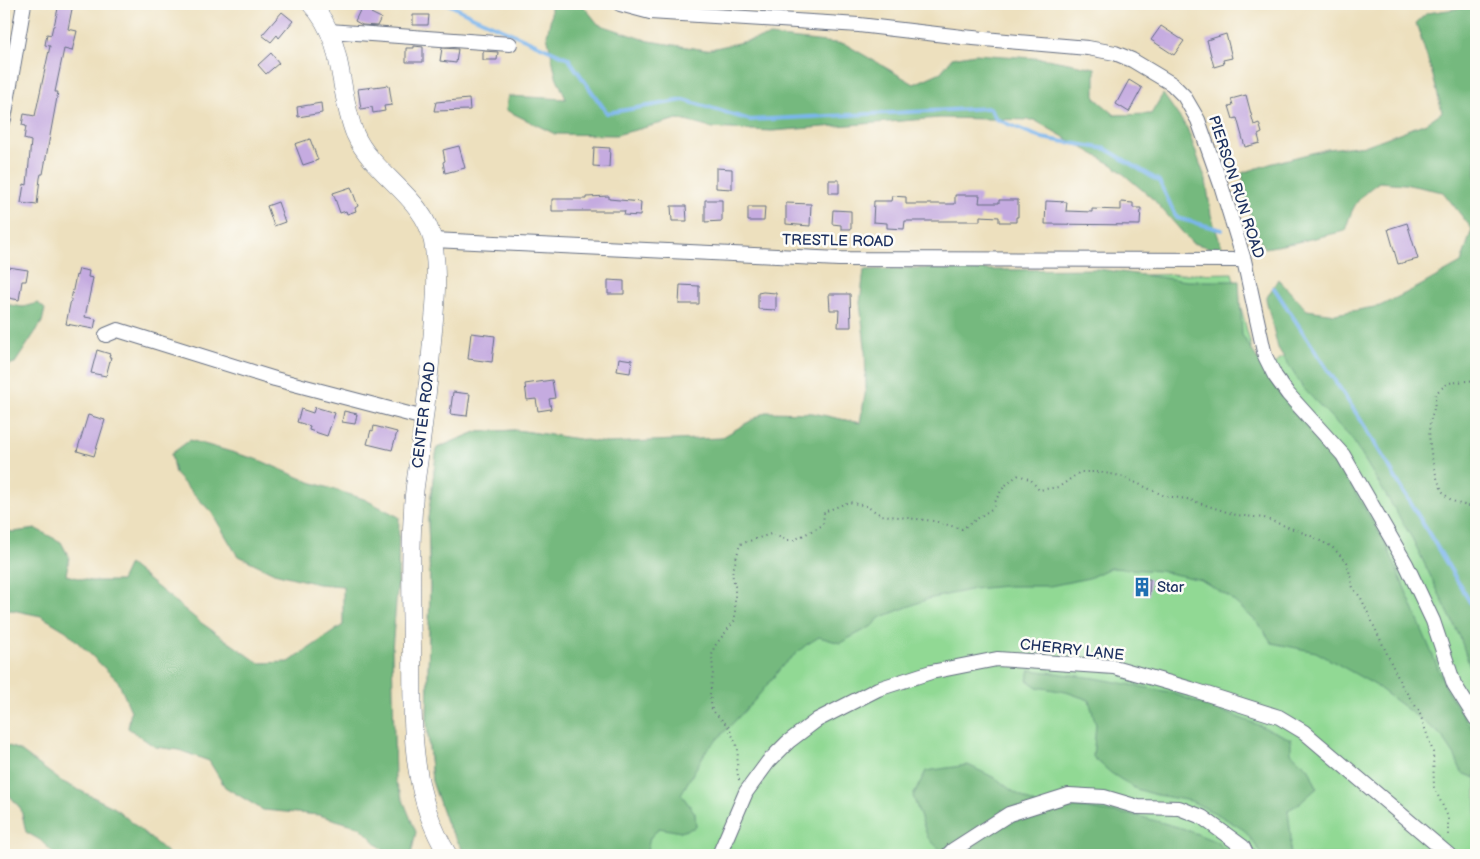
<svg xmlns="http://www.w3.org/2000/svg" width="1480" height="859" font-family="'Balsamiq Sans',sans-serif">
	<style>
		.green { fill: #91d994; stroke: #568479 }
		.forest { fill: #74b97e; stroke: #48746e }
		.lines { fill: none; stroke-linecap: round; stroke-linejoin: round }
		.stream { stroke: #7cb6ed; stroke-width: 4 }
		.building { fill: #c5abe0 }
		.minor-casing { stroke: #646d80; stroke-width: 16 }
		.major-casing { stroke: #646d80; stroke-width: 19 }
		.path { stroke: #646d80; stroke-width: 2; stroke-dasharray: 1 4; stroke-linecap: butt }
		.minor { stroke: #fff; stroke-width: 14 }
		.major { stroke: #fff; stroke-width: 18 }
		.labels { text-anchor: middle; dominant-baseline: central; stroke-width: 5; stroke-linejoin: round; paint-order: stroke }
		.street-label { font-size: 15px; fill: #1b2f5e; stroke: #fdfcf7 }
		.poi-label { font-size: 15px; fill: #1b2f5e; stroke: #fdfcf7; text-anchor: start }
	</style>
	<rect width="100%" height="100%" fill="#fdfcf7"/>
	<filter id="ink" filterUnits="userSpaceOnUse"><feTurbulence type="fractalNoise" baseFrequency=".02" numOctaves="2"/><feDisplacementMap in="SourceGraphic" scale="10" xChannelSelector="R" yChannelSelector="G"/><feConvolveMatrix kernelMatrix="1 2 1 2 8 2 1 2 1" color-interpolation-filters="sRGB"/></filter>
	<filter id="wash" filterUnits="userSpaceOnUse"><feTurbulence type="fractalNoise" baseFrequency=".0096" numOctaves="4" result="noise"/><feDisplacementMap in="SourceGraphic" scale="20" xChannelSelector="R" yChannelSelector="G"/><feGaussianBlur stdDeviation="1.12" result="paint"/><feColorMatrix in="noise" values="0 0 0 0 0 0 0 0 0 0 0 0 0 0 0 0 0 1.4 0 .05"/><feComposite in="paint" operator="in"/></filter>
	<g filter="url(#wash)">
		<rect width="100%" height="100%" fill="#ede0be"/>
		<path class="green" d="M1476,269V855H466L447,824L432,781L427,722L430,587L428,519L437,448L476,432L516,430L908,489L882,281L1232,273L1259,377L1283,357Z"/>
		<path class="forest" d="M551,4H582L598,24L649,41L706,50L770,36L845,44L914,84L941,72L952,58L975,54L1047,59L1095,68V98L1115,115L1151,114L1163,94L1187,128L1206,180L1211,215L1223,251L1192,243L1154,200L1113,165L1034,120L940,118L772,131L711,128L678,119L616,135L555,134L506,110L508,96L566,99L556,76L547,35L551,17Z
			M1476,6V685L1460,637L1412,538L1352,439L1303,388L1278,348L1266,299L1278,279L1307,310L1335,314L1380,306L1418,287L1461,263L1472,229L1443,192L1404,184L1379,182C1357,198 1353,205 1345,231L1293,243L1265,248C1250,226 1246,199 1242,173L1273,163L1327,149L1367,145L1426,123L1442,112L1433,76L1416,23L1427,13Z
			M909,268L996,270L1098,269L1187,281H1239L1242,335L1292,411L1332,454L1387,546L1448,692L1476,735V778L1462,773L1455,756L1441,735L1375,685L1316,652L1272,643L1259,624L1229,597L1201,580L1160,571L1110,568L1089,578L1050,586H1005L974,589L928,599L879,618L874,625L840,643L819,637L806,645L784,664L754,701L706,751L681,794L695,813L696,827L681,832L659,828L650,838L646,855H466L447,824L432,781L427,722L430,587L428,519L437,448L476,432L516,430L607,443L721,438L766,412L813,413L860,423L866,389L865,346L860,303L864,270Z
			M38,303L45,309L42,322L15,363L4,366V304L23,307Z
			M190,440L259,460L310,482L364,499L399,517L398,580L392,649L395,780L416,832L411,855L383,850L360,827L319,815L263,810L225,787L209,761L179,750L155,747L128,728L131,711L118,681L66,631L41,616L12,610L4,611V530L13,532L36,529L61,542L69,557L66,575L90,581H121L129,564L200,622L259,663L289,662L343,625V586L318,584L274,573L237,555L212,513L175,474L171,454Z
			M1030,670L1095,678L1169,692L1256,724L1291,739V753L1309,769L1317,788L1299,804L1288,810L1291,837L1290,855H1263L1244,830L1219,815L1191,801L1157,795L1136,789L1111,773L1093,757L1096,725L1089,700L1066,692L1037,687L1027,680Z
			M4,744L19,750L61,781L115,808L170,855H55L40,840L26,832L21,809L4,789Z
			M968,765L997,779L1011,790L1046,811L1075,807L1138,816L1185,829L1217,842L1230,855H945L928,838L913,796L926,771Z"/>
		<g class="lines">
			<path class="stream" d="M448,4L472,16L568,58L607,113L684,100L750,120L990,108L996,119L1042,138L1106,149L1159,181L1177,218L1222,230
				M1274,288L1362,422L1476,612"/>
		</g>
		<g id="blocks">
			<path class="building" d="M59,4H73L68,29L77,31L72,51L64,49L55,92H58L43,174H41L40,178L37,205L21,203L24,184L27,185L31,141L24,139L26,126L22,125L24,114L35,116L50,46L45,45L47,34L51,35L53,26H54Z
				M363,4H376L371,13L381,18L377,26L362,25L355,21Z
				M282,12L293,21L279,38L277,35L271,42L262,35Z
				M413,15H429L428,25H413Z
				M1161,26L1184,41L1174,55L1151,40Z
				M1226,34L1232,58L1223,60L1224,64L1214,67L1207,40Z
				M414,46L423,47V62H406V48H414Z
				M442,48L458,49L456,63L440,61Z
				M483,51L498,52L497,60H483Z
				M271,53L279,63L266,74L258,65Z
				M1129,80L1142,88L1129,112L1116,104Z
				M389,85L392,105L384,106L385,111L373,113L372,107L361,109L358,89Z
				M1246,95L1254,125L1259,123L1262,133L1258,135L1260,143L1245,147L1237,118L1233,119L1229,106L1233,105L1231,99Z
				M469,99L470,110L434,111L436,102Z
				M321,103L322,113L298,117L297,107Z
				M310,139L318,160L303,165L295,144Z
				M459,146L465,168L445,173L443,162L445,161L443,150Z
				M594,147L610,148L609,167L593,166Z
				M716,168L732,169V189L716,188Z
				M829,180H839V193H829Z
				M351,187L358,206L355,208L356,211L347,214L346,211L340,213L333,193Z
				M955,195H980L979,203H999V200H1018V217H1016V222H999V217L980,216V221H905L904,229L887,228V223L873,222L874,201H891L892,196L906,197V204H955Z
				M609,196V199L641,202L640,216L624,215L625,211H552V199H586V197Z
				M705,200H722V221L705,222Z
				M1046,201L1067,202L1066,211L1092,212V209L1121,210V202L1133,203V208H1141L1140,225L1045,224Z
				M278,202L285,222L274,226L267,206Z
				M786,203L811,204L810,226L786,224Z
				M671,206H686L687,221H672Z
				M748,207H765L764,221H748Z
				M833,210L851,211V229H841V225L832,224Z
				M1407,223L1418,259L1398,264L1388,229Z
				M8,267L28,270L26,281H22L19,300L4,297V283H6Z
				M79,269L89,271L88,277L93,278L85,317L96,319L94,329L66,324L76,275L77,276Z
				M608,280L624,281V294H608Z
				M680,285L699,286V304H679Z
				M763,292L776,293V310L758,309V293Z
				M829,294H850L851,327H838L839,310H830Z
				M471,333L495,336L492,362L468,359Z
				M97,350L110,354L109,357H111L106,376L91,373Z
				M619,358L632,360L630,373L617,371Z
				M552,380L555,398L549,399L551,409L538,411L536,399L527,400L525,384Z
				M453,392L470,394L467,416L450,414Z
				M315,407L335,413L327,436L309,430L310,426L297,422L301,409L313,413Z
				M344,411L357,414L355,424L342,422Z
				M88,415L105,420L94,456L77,451Z
				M374,426L397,432L392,450L367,444L371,430L373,431Z
				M1135,579H1150L1149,595H1134Z"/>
		</g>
	</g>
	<g filter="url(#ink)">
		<use href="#blocks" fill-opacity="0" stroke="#646d80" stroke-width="1"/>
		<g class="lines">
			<defs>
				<path id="minor" d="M620,4L650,12L859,25L962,37L1088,48L1115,53L1132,60L1172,84L1184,96L1198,120L1221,185L1244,260L1265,356L1275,376L1288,394L1343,455L1406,564L1433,621L1454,684L1476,719
					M329,31L510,44
					M4,119L24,4
					M433,240L839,259L1244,260
					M106,335L118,330L275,379L424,418
					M719,855L746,792L768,762L788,742L817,720L878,689L931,672L997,659L1114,667L1191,689L1279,717L1304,732L1449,855
					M948,855L953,850L1009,814L1069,795L1104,797L1138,807L1179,808L1202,817L1243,847L1247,855"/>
				<path id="major" d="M311,4C346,41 337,90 355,134C373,175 425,197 433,242C439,275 435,309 432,341C429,380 424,419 419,457C417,475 413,493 413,511C410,556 411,601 412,646C413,720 408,790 448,855"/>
			</defs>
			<use href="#minor" class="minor-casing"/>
			<use href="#major" class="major-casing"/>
			<path class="path" d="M1476,380L1448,383L1436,393C1435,399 1435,406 1433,412C1432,416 1430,420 1430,423C1427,441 1434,476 1443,492C1449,501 1461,505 1470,506L1476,516
				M739,780L737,771L738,748L728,726L712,710L710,695L713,673L712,655L714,647L735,620V586L732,574L740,544L771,534L788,540H794L823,525L824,512L849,502L866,506L881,515L934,521L962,529L993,508C998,493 1005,483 1019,475L1031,480L1039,490L1059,487L1080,472H1099L1121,476L1165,496L1187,499L1236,515L1264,518L1309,535L1332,547L1347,562L1353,588L1361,598L1402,686L1419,711L1433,752L1434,787L1448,817V837"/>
			<use href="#minor" class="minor"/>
			<use href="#major" class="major"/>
		</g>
	</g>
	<defs>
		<symbol id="building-bare" viewBox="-9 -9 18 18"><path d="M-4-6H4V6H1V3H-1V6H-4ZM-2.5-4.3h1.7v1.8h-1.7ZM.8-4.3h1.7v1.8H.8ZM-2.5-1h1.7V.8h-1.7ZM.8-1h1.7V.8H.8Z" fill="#1f6fb2" stroke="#fdfcf7" stroke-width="2.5" paint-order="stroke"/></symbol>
	</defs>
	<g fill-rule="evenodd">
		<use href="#building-bare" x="1128" y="573" width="28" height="28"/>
	</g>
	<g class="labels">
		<g class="street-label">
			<text transform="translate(1236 187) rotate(72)">PIERSON RUN ROAD</text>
			<text transform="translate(838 241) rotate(1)">TRESTLE ROAD</text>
			<text transform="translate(424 415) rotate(-83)">CENTER ROAD</text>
			<text transform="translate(1072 650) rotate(6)">CHERRY LANE</text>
		</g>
		<g class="poi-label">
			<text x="1157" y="587">Star</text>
		</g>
	</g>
	<rect width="1480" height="859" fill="none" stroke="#fdfcf7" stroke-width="20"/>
</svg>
